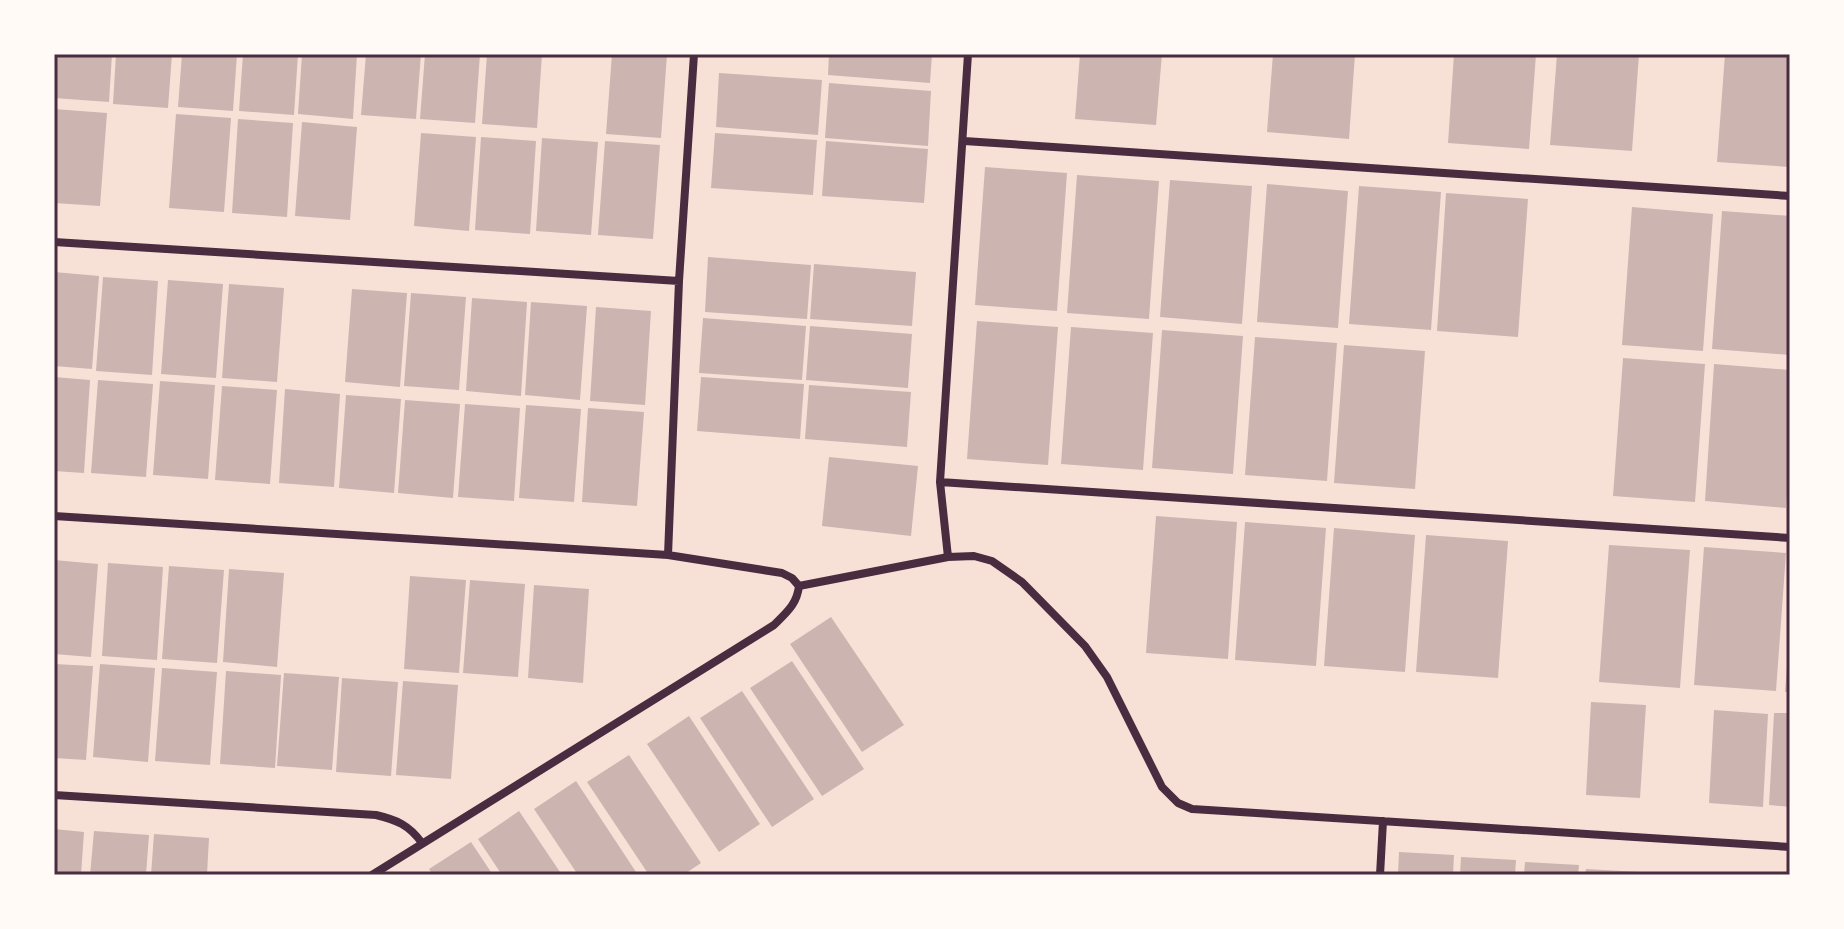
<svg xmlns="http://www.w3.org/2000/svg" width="1844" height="929" font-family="Arial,sans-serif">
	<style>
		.building { fill: #ccb4b1 }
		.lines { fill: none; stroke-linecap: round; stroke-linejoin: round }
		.minor { stroke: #4a2c40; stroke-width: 8 }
		.neatline { fill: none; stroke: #4a2c40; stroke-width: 3 }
	</style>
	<rect width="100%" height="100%" fill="#f7e1d7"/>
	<path class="building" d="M57,54H112L109,102L54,98Z
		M116,54H172L168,108L113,104Z
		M182,54H237L233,111L178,107Z
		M243,54H298L294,115L239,111Z
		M302,54H357L353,119L298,114Z
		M366,54H421L416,119L361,115Z
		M425,54H480L475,123L420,119Z
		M487,54H542L537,128L482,124Z
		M612,54H667L661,138L606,134Z
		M829,54H932L930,83L828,75Z
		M1080,54H1162L1156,125L1075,119Z
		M1273,54H1355L1349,139L1267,132Z
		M1454,54H1536L1529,149L1448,143Z
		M1557,54H1639L1632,151L1550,145Z
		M1725,54H1790V167L1717,162Z
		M719,73L822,80L818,135L716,127Z
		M829,83L931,91L928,146L825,138Z
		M54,109L107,113L100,206L54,203Z
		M176,114L231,118L224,212L169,208Z
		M238,119L293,123L287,217L232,213Z
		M302,122L357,127L350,220L295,216Z
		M421,133L476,137L469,231L414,226Z
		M715,133L817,140L813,195L711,188Z
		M481,137L536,141L530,234L475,230Z
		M542,138L598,142L591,235L536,231Z
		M605,141L660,145L653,239L598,235Z
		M826,141L928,149L924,203L822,196Z
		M985,167L1067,173L1057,311L975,305Z
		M1077,175L1159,181L1149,319L1067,313Z
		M1170,180L1252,186L1242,324L1160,317Z
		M1267,184L1348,191L1338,328L1257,322Z
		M1359,186L1441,192L1431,330L1349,324Z
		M1446,193L1528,199L1518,337L1437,331Z
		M1632,207L1713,214L1703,351L1622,345Z
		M1722,211L1790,216V355L1712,349Z
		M708,257L811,265L807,319L705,312Z
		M814,264L916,272L912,326L810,319Z
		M54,272L99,276L92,369L54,366Z
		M103,277L158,281L152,375L96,371Z
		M168,280L223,284L216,378L161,374Z
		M229,284L284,288L277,382L222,378Z
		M352,289L407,293L400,387L345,382Z
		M411,293L466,297L459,390L404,386Z
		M472,298L527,302L521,396L466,391Z
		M531,302L587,306L580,400L525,395Z
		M596,307L651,311L645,405L590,401Z
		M703,318L806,326L802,380L699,373Z
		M977,321L1058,327L1048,465L967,459Z
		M810,326L912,334L908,388L806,380Z
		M1071,327L1153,333L1143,470L1061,464Z
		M1162,330L1243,336L1233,474L1152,468Z
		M1255,337L1337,343L1327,481L1245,475Z
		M1344,345L1425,351L1415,489L1334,483Z
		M1623,358L1705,364L1695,502L1613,496Z
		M1714,364L1790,370V448L1786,508L1705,501Z
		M54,377L90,380L84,473L54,471Z
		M701,377L804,384L800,439L697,431Z
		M98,380L153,384L146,477L91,473Z
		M160,381L215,385L208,479L153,475Z
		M809,385L911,392L907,447L805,439Z
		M222,386L277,390L270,484L215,480Z
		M285,389L340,394L334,487L279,483Z
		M346,395L401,399L394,493L339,488Z
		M405,400L460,404L453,498L398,493Z
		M465,404L520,408L514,501L458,497Z
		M526,405L581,409L574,502L519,498Z
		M588,408L644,412L637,506L582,502Z
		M829,457L918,466L911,536L822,526Z
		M1156,516L1237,522L1228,659L1146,653Z
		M1245,522L1326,528L1316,666L1235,660Z
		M1334,528L1415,535L1405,672L1324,666Z
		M1426,535L1508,541L1498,678L1416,672Z
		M1609,545L1690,550L1680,688L1599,682Z
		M1704,547L1786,553L1776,691L1694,685Z
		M54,560L98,564L91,657L54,654Z
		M108,563L163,567L157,660L102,656Z
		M169,566L224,570L217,663L162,659Z
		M229,569L284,573L277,667L223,662Z
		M410,576L466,580L459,673L404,669Z
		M470,580L525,584L518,677L463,673Z
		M534,585L589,589L583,683L528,678Z
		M831,617L904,725L862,752L790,644Z
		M1788,653H1790V692H1785Z
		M792,661L864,769L822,796L750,688Z
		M54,664L93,666L86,760L54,758Z
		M100,664L155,668L148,762L93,757Z
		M162,668L217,672L210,765L155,761Z
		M226,671L281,675L275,768L220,764Z
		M284,673L339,677L332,770L277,766Z
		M342,678L398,682L391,776L336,772Z
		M403,681L458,685L451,779L396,775Z
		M742,691L814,799L772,827L700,718Z
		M1591,702L1646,705L1640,798L1586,795Z
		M1714,710L1768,714L1763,807L1709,803Z
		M1774,713H1790V807L1769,805Z
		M689,716L760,824L719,852L647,744Z
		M629,755L701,863L683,875H649L587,782Z
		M576,781L638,875H578L534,809Z
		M519,811L562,875H502L478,839Z
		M54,829L84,832L81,875H54Z
		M94,831L149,835L146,875H90Z
		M154,834L209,838L207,875H151Z
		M471,842L493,875H433L429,869Z
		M1399,852L1454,855L1453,875H1398Z
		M1461,857L1516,860L1515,875H1460Z
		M1525,862L1579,865L1578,875H1524Z
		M1586,869L1640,872L1639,875H1585Z"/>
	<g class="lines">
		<path class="minor" d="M964,141L1790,196
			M54,242L679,281
			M940,482L1790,538
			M54,516L668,555L782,573L792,578L799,586L948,557L974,556L992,561L1022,582L1085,646L1107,677L1162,787L1178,803L1192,809L1790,847
			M668,555L679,281L694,54
			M948,557L940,482L968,54
			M54,795L376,815C397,820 409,825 422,843
			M372,875L774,625C787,612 797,604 799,586
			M1380,875L1383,821"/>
	</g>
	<rect width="1844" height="929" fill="none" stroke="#fffaf5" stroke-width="112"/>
	<rect x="56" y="56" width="1732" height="817" class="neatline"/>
</svg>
